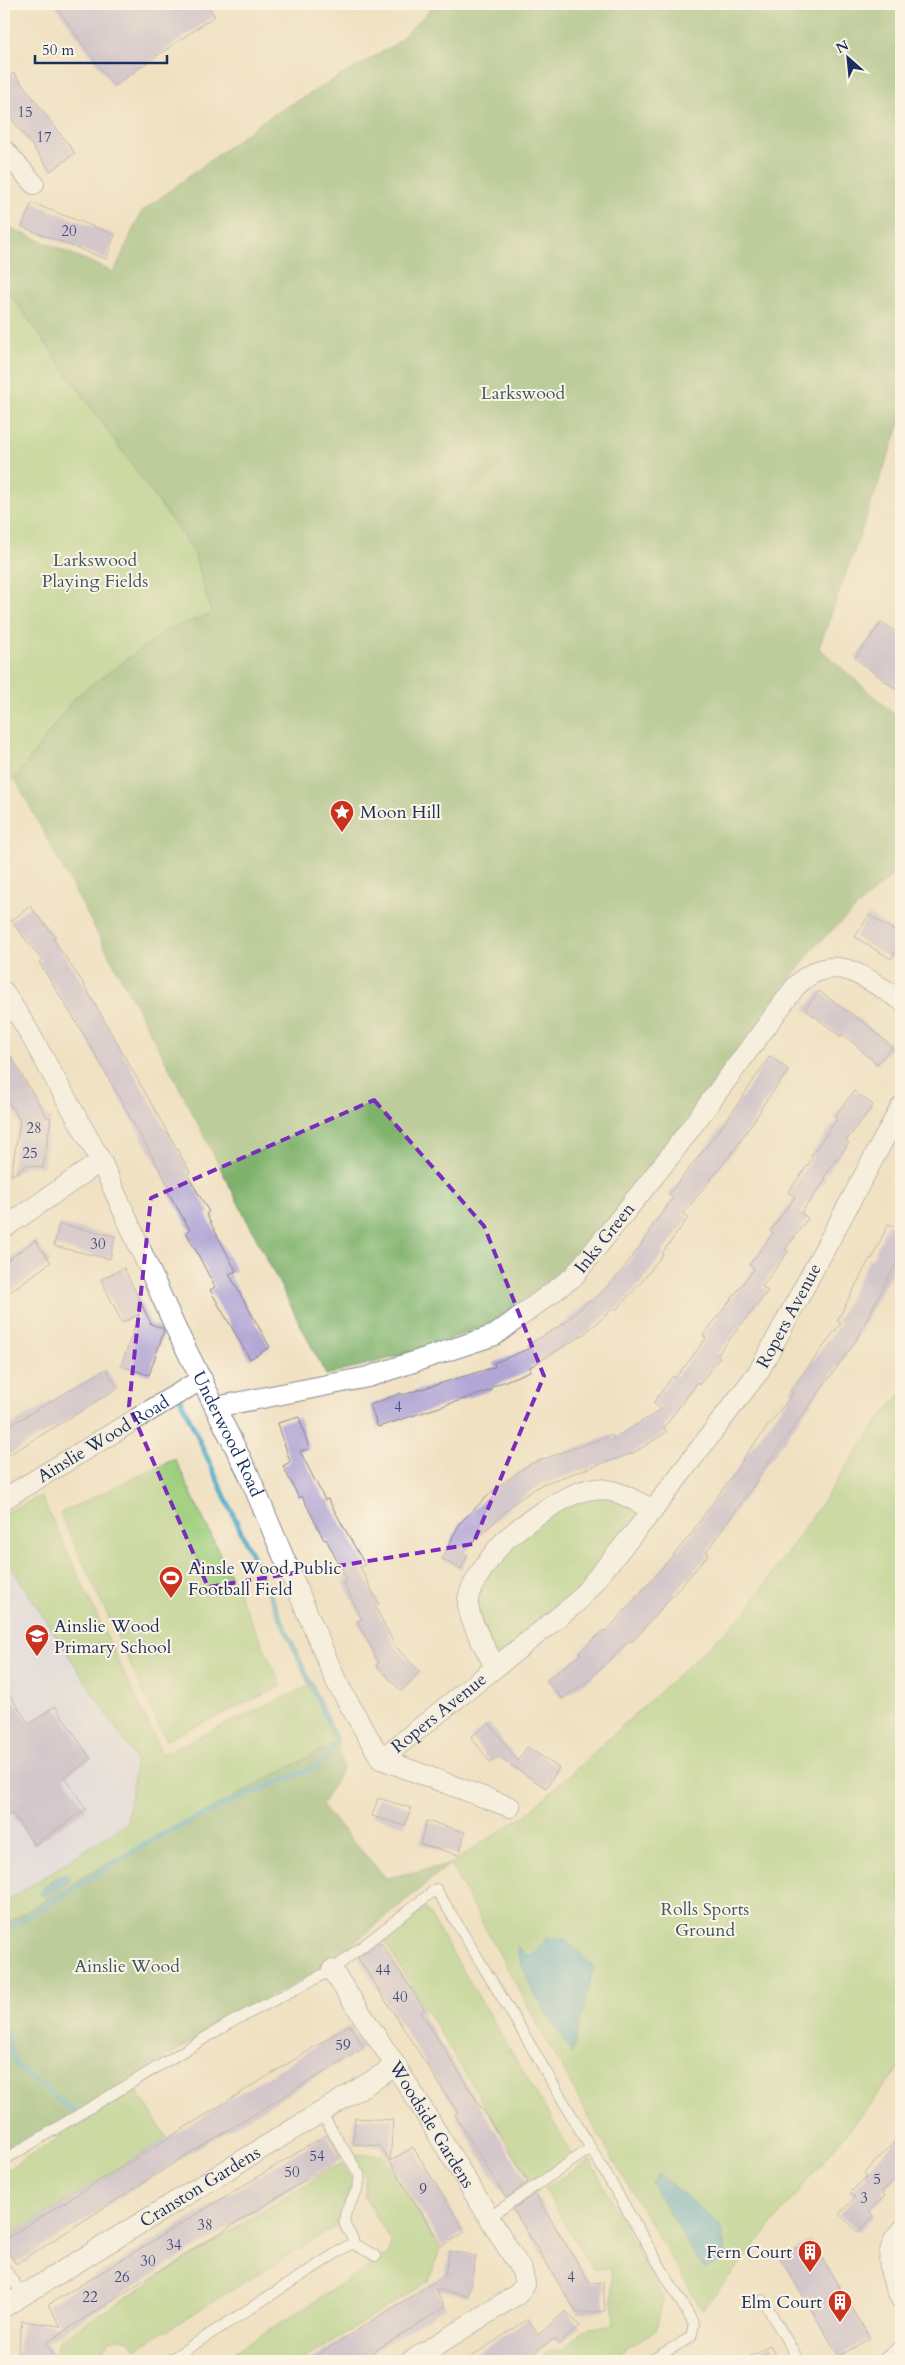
<svg xmlns="http://www.w3.org/2000/svg" width="905" height="2365" font-family="Cardo,serif">
	<style>
		.built { fill: #d4d8f9 }
		.green { fill: #9fcf7d; stroke: #5d7f6e }
		.forest { fill: #7fb26c; stroke: #4d7065 }
		.water { fill: #48a9c7; stroke: #326c92 }
		.lines { fill: none; stroke-linecap: round; stroke-linejoin: round }
		.stream { stroke: #48a9c7; stroke-width: 5 }
		.building { fill: #b1a6d5 }
		.service-casing { stroke: #868890; stroke-width: 12 }
		.minor-casing { stroke: #868890; stroke-width: 22 }
		.service { stroke: #fff; stroke-width: 10 }
		.minor { stroke: #fff; stroke-width: 20 }
		.marked { fill: none; stroke: #7b2cbf; stroke-width: 4; stroke-dasharray: 10 6; stroke-linejoin: round }
		.labels { text-anchor: middle; dominant-baseline: central; stroke-width: 4; stroke-linejoin: round; paint-order: stroke }
		.number-label { font-size: 15px; fill: #404d7c }
		.park-label { font-size: 18px; fill: #3c5766; stroke: #fcf5e5 }
		.poi-label { font-size: 18px; fill: #1b2f5e; stroke: #fcf5e5; text-anchor: start }
		.street-label { font-size: 18px; fill: #1b2f5e; stroke: #fcf5e5 }
	</style>
	<rect width="100%" height="100%" fill="#fcf5e5"/>
	<filter id="ink" filterUnits="userSpaceOnUse"><feTurbulence type="fractalNoise" baseFrequency=".02" numOctaves="2"/><feDisplacementMap in="SourceGraphic" scale="10" xChannelSelector="R" yChannelSelector="G"/><feConvolveMatrix kernelMatrix="1 2 1 2 8 2 1 2 1" color-interpolation-filters="sRGB"/></filter>
	<filter id="wash" filterUnits="userSpaceOnUse"><feTurbulence type="fractalNoise" baseFrequency=".0096" numOctaves="4" result="noise"/><feDisplacementMap in="SourceGraphic" scale="20" xChannelSelector="R" yChannelSelector="G"/><feGaussianBlur stdDeviation="1.12" result="paint"/><feColorMatrix in="noise" values="0 0 0 0 0 0 0 0 0 0 0 0 0 0 0 0 0 1.4 0 .05"/><feComposite in="paint" operator="in"/></filter>
	<g filter="url(#wash)">
		<rect width="100%" height="100%" fill="#f1e1c3"/>
		<path class="built" d="M4,1556L136,1759L127,1823L4,1903Z"/>
		<path class="green" d="M4,285L194,552L211,614L167,630L75,697L15,779L4,787Z
			M901,1394V2066L702,2310L602,2141L450,1864L528,1813L746,1612L882,1416Z
			M175,1459L282,1686L166,1740L60,1513Z
			M592,1489L653,1510L576,1603L495,1667L473,1621L474,1582L510,1536Z
			M41,1496L162,1754L311,1685L337,1742L83,1877L4,1925V1903L127,1823L136,1759L4,1556V1513Z
			M425,1907L574,2157L533,2184L384,1941Z
			M134,2086L167,2138L4,2240V2171L60,2137L57,2132Z
			M353,2154L383,2155L440,2249L429,2281L301,2361H220L389,2254L391,2240L365,2198V2176Z
			M590,2160L663,2299L656,2330L604,2361H536L553,2350H561L585,2329L614,2324L611,2269H592L544,2189Z
			M341,2162L353,2182L336,2226L136,2349L129,2340L119,2338L109,2340L95,2361H63L56,2351L59,2340Z"/>
		<path class="forest" d="M433,4H901V421L819,648L901,720V867L816,945L603,1231L545,1285L492,1322L430,1348L326,1375L174,1077L15,779L75,697L167,630L211,614L194,552L4,285V225L114,272L141,212L264,120L394,45L429,11Z
			M337,1742L343,1767L322,1806L386,1878L450,1864L324,1968L226,2021L4,2156V1925L83,1877Z"/>
		<path class="water" d="M70,1873V1881L45,1897L39,1893C46,1883 58,1874 70,1873Z
			M547,1938L565,1939L594,1967L572,2054L532,1989L518,1956L517,1946L528,1956L537,1951Z
			M659,2174L720,2225L727,2258L704,2269L686,2242L652,2183Z"/>
		<g class="lines">
			<path class="stream" d="M4,1931L157,1837L230,1802L315,1767L329,1755L337,1742L180,1398
				M4,2028L16,2065L75,2113"/>
		</g>
		<g id="blocks">
			<path class="building" d="M54,4H206L215,16L113,86Z
				M14,73L75,153L51,171L4,109V81Z
				M32,203L115,235L106,259L22,227Z
				M882,622L901,636V693L855,658Z
				M30,906L55,937L53,939L83,983L190,1172L187,1174L209,1212L206,1214L236,1271L229,1274L270,1347L250,1359L210,1290L215,1287L186,1232L190,1230L167,1190L170,1188L83,1033L39,962L42,960L11,921Z
				M869,915L901,935V943L891,959L855,937Z
				M819,991L866,1024L892,1047L877,1064L843,1034L841,1037L805,1009Z
				M4,1045L47,1117L51,1118L43,1168L27,1165L11,1176L20,1121L4,1094Z
				M770,1056L789,1070L760,1109L761,1110L735,1149L683,1214L688,1218L662,1253L663,1254L643,1280L616,1310L614,1308L583,1335L530,1367V1371L491,1387L492,1390L378,1427L370,1405L401,1393L402,1395L495,1367L494,1363L530,1348L528,1345L563,1324L589,1301L591,1303L620,1273L650,1232L649,1231L673,1198L669,1194L724,1124Z
				M854,1091L873,1105L846,1141L849,1143L824,1177L826,1179L801,1213L808,1218L785,1250L788,1252L762,1287L768,1291L717,1355L720,1357L700,1384L698,1382L664,1427L667,1432L633,1453L542,1484L514,1503L463,1552L468,1555L461,1569L442,1559L459,1524L498,1486L532,1463L612,1435L613,1439L662,1409L653,1403L673,1376L675,1378L692,1357L706,1338L703,1336L754,1269L749,1265L773,1233L770,1231L795,1197L788,1192L813,1158L810,1156L837,1120L834,1117Z
				M59,1224L115,1236L110,1259L54,1246Z
				M888,1224L901,1229V1265L896,1263L855,1342L756,1480L757,1481L706,1552L709,1554L632,1642L630,1640L590,1679L562,1699L547,1680L581,1654L579,1652L604,1630L606,1632L695,1530L694,1529L743,1461L742,1460L793,1393L790,1391L841,1323L837,1321L870,1258L872,1259Z
				M35,1240L51,1262L4,1296V1263Z
				M124,1268L151,1324L162,1328L164,1331L149,1375L121,1366L139,1314L122,1323L101,1279Z
				M106,1369L118,1388L4,1458V1429Z
				M299,1417L309,1449L300,1451L325,1500L328,1499L365,1565L360,1567L379,1604L375,1606L395,1646L420,1672L401,1691L376,1665L379,1663L357,1621L362,1619L343,1582L347,1580L326,1539L324,1540L302,1496L299,1498L283,1466L290,1462L278,1423Z
				M4,1687L29,1724L55,1706L91,1759L64,1777L86,1809L34,1845L12,1813L4,1819Z
				M489,1723L518,1761L527,1747L559,1768L546,1788L498,1757L490,1762L471,1737Z
				M378,1798L411,1808L405,1826L372,1816Z
				M426,1821L465,1832L459,1855L420,1844Z
				M381,1943L425,2010L421,2012L528,2182L506,2198L455,2115L458,2113L358,1958Z
				M350,2025L364,2048L182,2158L16,2264L4,2245V2240Z
				M355,2118L393,2120L390,2161L413,2147L465,2232L442,2246L380,2146L353,2144Z
				M326,2135L341,2158L136,2285L46,2343L58,2361L17,2360L22,2321L61,2326L48,2305Z
				M901,2136V2173L882,2192L885,2196L869,2211L874,2216L858,2232L839,2214L855,2197L850,2193L867,2176L864,2173Z
				M535,2194L590,2283L603,2282L605,2311L577,2313L513,2209Z
				M811,2240L870,2338L839,2356L780,2258Z
				M450,2251L476,2256L468,2296L435,2289L445,2307L359,2361H308L445,2275Z
				M566,2311L580,2326L559,2344L554,2339L521,2361H465L528,2319L538,2335Z
				M770,2345L779,2361H742Z"/>
		</g>
	</g>
	<g filter="url(#ink)">
		<use href="#blocks" fill-opacity="0" stroke="#868890" stroke-width="1"/>
		<g class="lines">
			<defs>
				<path id="service" d="M4,2160L228,2024L332,1970L436,1889L515,2019L694,2324L691,2337L650,2361
					M488,2218L591,2148
					M352,2243L376,2256
					M4,2268L23,2295
					M763,2300L799,2361
					M168,2361L352,2243L353,2239C351,2235 346,2229 345,2225C341,2206 363,2193 359,2174L321,2113"/>
				<g id="minor">
					<path d="M4,150L34,184"/>
					<path id="s1" d="M4,992L26,1027L101,1161L176,1329L248,1473L337,1683L381,1759L510,1807"/>
					<path d="M4,1228L101,1161"/>
					<path id="s2" d="M216,1407L368,1377L495,1335L573,1277L670,1156L796,986C834,948 864,978 901,1000"/>
					<path id="s3" d="M4,1499L202,1379"/>
					<path d="M495,1667C487,1650 467,1619 468,1601C468,1586 499,1544 511,1535C528,1520 572,1490 593,1489C617,1488 633,1500 653,1510"/>
					<path id="s4" d="M381,1759L576,1603L653,1510L759,1371L901,1107"/>
					<path id="s5" d="M332,1970L396,2066L522,2271L525,2284L518,2294L411,2361"/>
					<path d="M901,2231C882,2251 890,2278 901,2299"/>
					<path id="s6" d="M4,2307L396,2066"/>
					<path d="M889,2361L901,2351"/>
				</g>
			</defs>
			<use href="#service" class="service-casing"/>
			<use href="#minor" class="minor-casing"/>
			<use href="#service" class="service"/>
			<use href="#minor" class="minor"/>
		</g>
	</g>
	<path d="M0 0H905V2365H0ZM374,1100L484,1226L544,1376L473,1544L208,1587L129,1406L151,1198Z" fill="#f1e1c3" fill-opacity=".55" fill-rule="evenodd"/>
	<path class="marked" d="M374,1100L484,1226L544,1376L473,1544L208,1587L129,1406L151,1198Z"/>
	<defs>
		<symbol id="sight-pin" viewBox="-11 -11 22 30"><path d="M0 17L-7.5 6A9.5 9.5 0 1 1 7.5 6Z" fill="#c8321e" stroke="#fcf5e5"/><path d="M0-6L1.8-2.2L6-1.7L2.9 1.2L3.7 5.4L0 3.3L-3.7 5.4L-2.9 1.2L-6-1.7L-1.8-2.2Z" fill="#fff"/></symbol>
		<symbol id="stadium-pin" viewBox="-11 -11 22 30"><path d="M0 17L-7.5 6A9.5 9.5 0 1 1 7.5 6Z" fill="#c8321e" stroke="#fcf5e5"/><path d="M0-5a6.5 5 0 1 0 0 10a6.5 5 0 1 0 0-10ZM-3.5-1.8h7v3.6h-7Z" fill="#fff"/></symbol>
		<symbol id="school-pin" viewBox="-11 -11 22 30"><path d="M0 17L-7.5 6A9.5 9.5 0 1 1 7.5 6Z" fill="#c8321e" stroke="#fcf5e5"/><path d="M0-5L7-2L0 1L-7-2ZM-4 1L0 2.5L4 1V4Q0 6-4 4Z" fill="#fff"/></symbol>
		<symbol id="building-pin" viewBox="-11 -11 22 30"><path d="M0 17L-7.5 6A9.5 9.5 0 1 1 7.5 6Z" fill="#c8321e" stroke="#fcf5e5"/><path d="M-4-6H4V6H1V3H-1V6H-4ZM-2.5-4.3h1.7v1.8h-1.7ZM.8-4.3h1.7v1.8H.8ZM-2.5-1h1.7V.8h-1.7ZM.8-1h1.7V.8H.8Z" fill="#fff"/></symbol>
	</defs>
	<g fill-rule="evenodd">
		<use href="#sight-pin" x="328" y="798" width="28" height="38"/>
		<use href="#stadium-pin" x="157" y="1564" width="28" height="38"/>
		<use href="#school-pin" x="23" y="1622" width="28" height="38"/>
		<use href="#building-pin" x="796" y="2238" width="28" height="38"/>
		<use href="#building-pin" x="826" y="2288" width="28" height="38"/>
	</g>
	<g class="labels">
		<g class="number-label">
			<text x="25" y="112">15</text>
			<text x="44" y="137">17</text>
			<text x="69" y="231">20</text>
			<text x="34" y="1128">28</text>
			<text x="30" y="1153">25</text>
			<text x="98" y="1244">30</text>
			<text x="398" y="1407">4</text>
			<text x="383" y="1970">44</text>
			<text x="400" y="1997">40</text>
			<text x="343" y="2045">59</text>
			<text x="317" y="2156">54</text>
			<text x="292" y="2172">50</text>
			<text x="877" y="2179">5</text>
			<text x="423" y="2189">9</text>
			<text x="864" y="2198">3</text>
			<text x="205" y="2225">38</text>
			<text x="174" y="2245">34</text>
			<text x="148" y="2261">30</text>
			<text x="122" y="2277">26</text>
			<text x="571" y="2277">4</text>
			<text x="90" y="2297">22</text>
		</g>
		<g class="park-label">
			<text x="523" y="393">Larkswood</text>
			<text x="95" y="560">Larkswood<tspan x="95" dy="21">Playing Fields</tspan></text>
			<text x="705" y="1909">Rolls Sports<tspan x="705" dy="21">Ground</tspan></text>
			<text x="127" y="1966">Ainslie Wood</text>
		</g>
		<g class="poi-label">
			<text x="360" y="812">Moon Hill</text>
			<text x="188" y="1568">Ainsle Wood Public<tspan x="188" dy="21">Football Field</tspan></text>
			<text x="54" y="1626">Ainslie Wood<tspan x="54" dy="21">Primary School</tspan></text>
			<text x="792" y="2252" text-anchor="end">Fern Court</text>
			<text x="822" y="2302" text-anchor="end">Elm Court</text>
		</g>
		<g class="street-label">
			<text stroke="none"><textPath href="#s2" startOffset="436">Inks Green</textPath></text>
			<text stroke="none"><textPath href="#s4" startOffset="608">Ropers Avenue</textPath></text>
			<text stroke="none"><textPath href="#s1" startOffset="496">Underwood Road</textPath></text>
			<text stroke="none"><textPath href="#s3" startOffset="116">Ainslie Wood Road</textPath></text>
			<text stroke="none"><textPath href="#s4" startOffset="74">Ropers Avenue</textPath></text>
			<text stroke="none"><textPath href="#s5" startOffset="184">Woodside Gardens</textPath></text>
			<text stroke="none"><textPath href="#s6" startOffset="230">Cranston Gardens</textPath></text>
		</g>
	</g>
	<rect width="905" height="2365" fill="none" stroke="#fcf5e5" stroke-width="20"/>
	<g transform="translate(848 58) rotate(333)" stroke="#fcf5e5" stroke-width="4" paint-order="stroke">
	<path d="M0-4L9 19L0 12L-9 19Z" fill="#1b2f5e"/>
	<text y="-8" font-size="14" font-weight="bold" text-anchor="middle" fill="#1b2f5e">N</text>
	</g>
	<path d="M35 55v8h132v-8" fill="none" stroke="#1b2f5e" stroke-width="2.5"/>
	<text x="42" y="55" font-size="15" fill="#1b2f5e" stroke="#fcf5e5" stroke-width="4" paint-order="stroke">50 m</text>
</svg>
